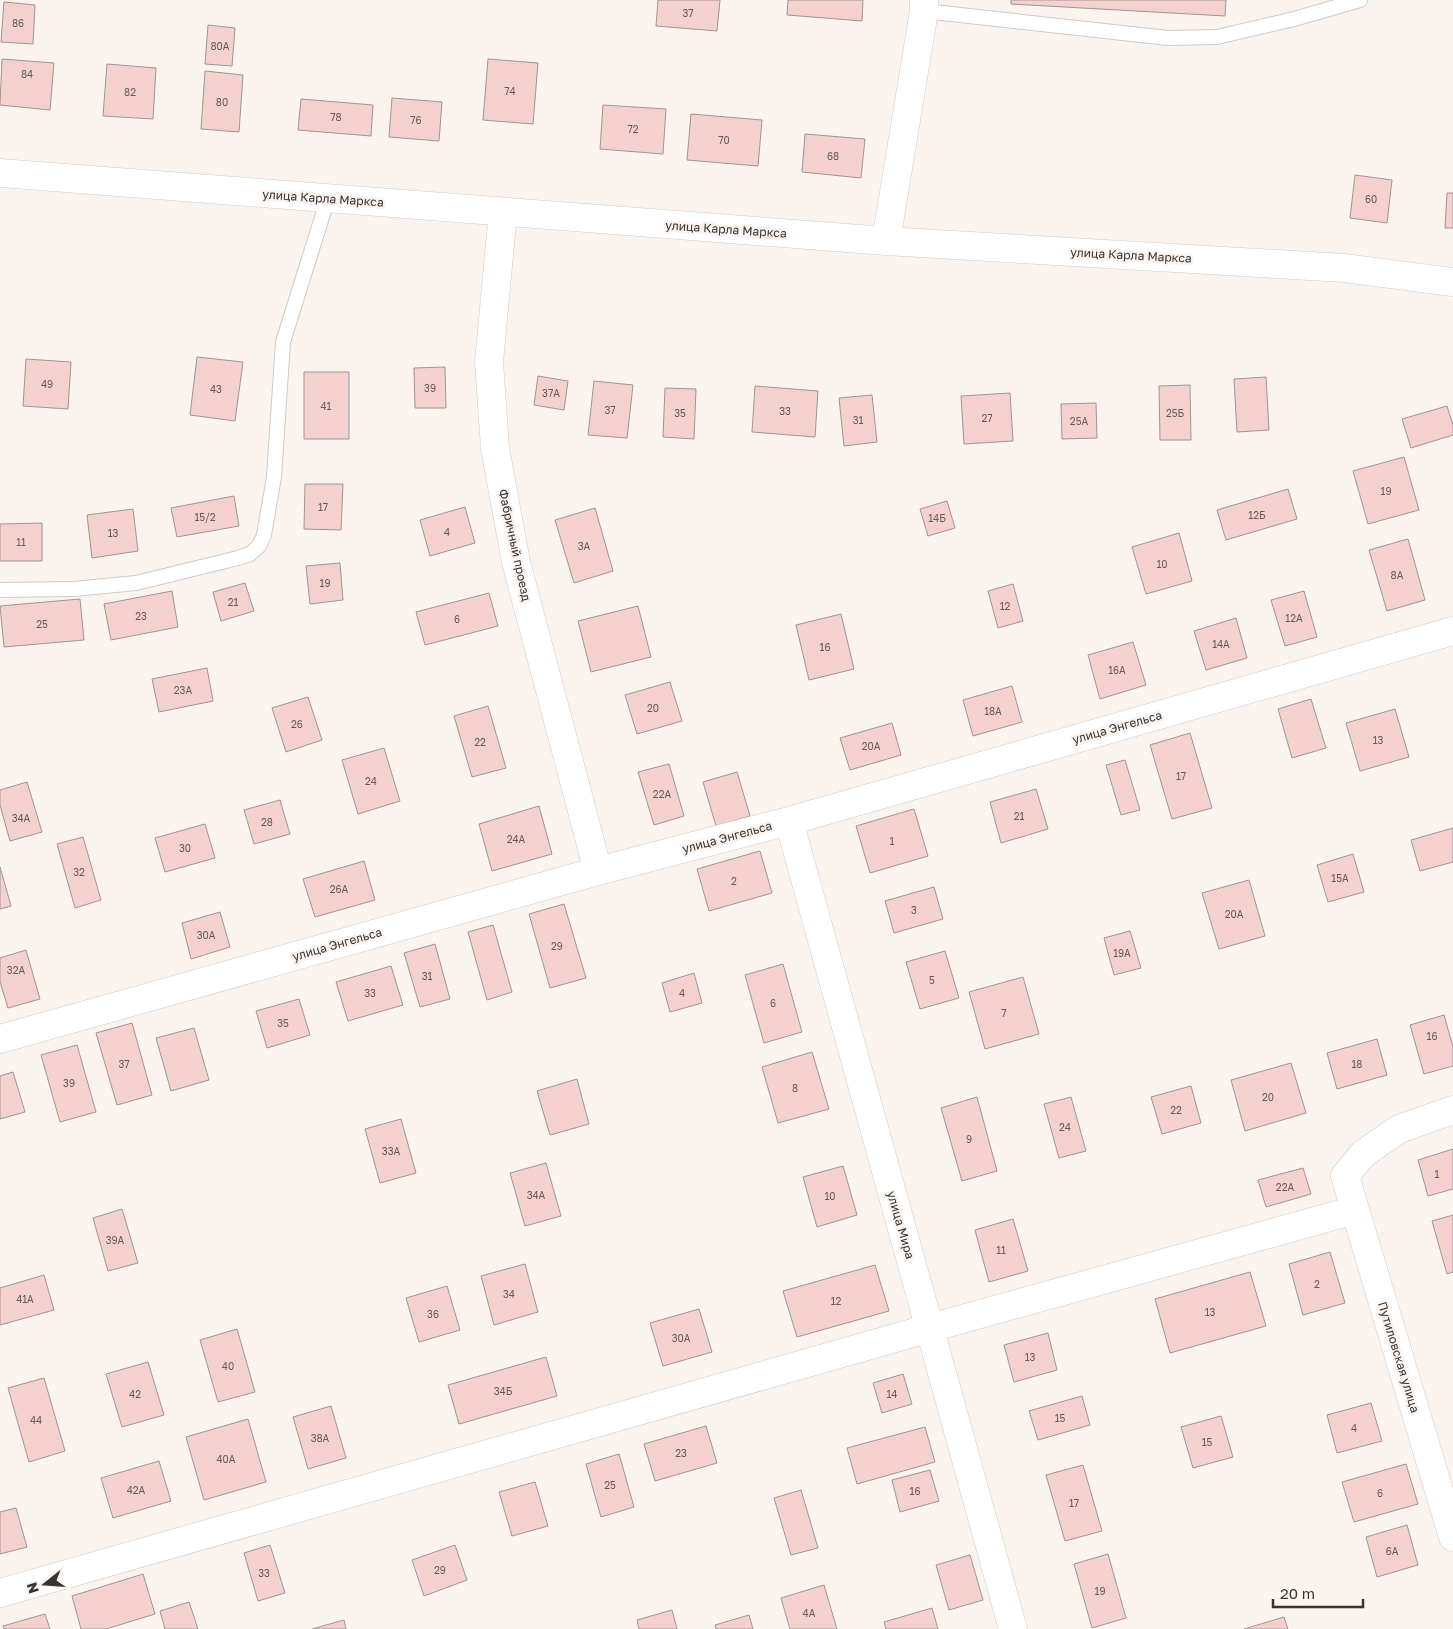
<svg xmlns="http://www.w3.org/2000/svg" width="1453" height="1629" font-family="'Golos Text',sans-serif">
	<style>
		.building { fill: #f4d1cf; stroke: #9e9594 }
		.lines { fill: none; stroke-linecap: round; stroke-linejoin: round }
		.lane-casing { stroke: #d1cac5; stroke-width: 16 }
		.street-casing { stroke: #d1cac5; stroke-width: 29 }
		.lane { stroke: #fff; stroke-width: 14 }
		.street { stroke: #fff; stroke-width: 28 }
		.labels { text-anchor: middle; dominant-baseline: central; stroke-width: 5; stroke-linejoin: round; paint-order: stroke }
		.number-label { font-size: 10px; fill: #665a58 }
		.street-label { font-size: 12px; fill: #363331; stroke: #fbf3ee }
	</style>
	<rect width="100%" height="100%" fill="#fbf3ee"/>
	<path class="building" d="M658,0H720L717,31L656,26Z
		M788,0H863L862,21L787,15Z
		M1011,0H1226L1225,16L1011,4Z
		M4,2L35,5L33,44L1,42Z
		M208,25L235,28L232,66L205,64Z
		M2,59L54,63L50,110L0,105Z
		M488,59L538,63L533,124L483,120Z
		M107,64L156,68L153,119L103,116Z
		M205,71L243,75L239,132L201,129Z
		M392,98L442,102L439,141L389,137Z
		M301,99L373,105L371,136L298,130Z
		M603,105L666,109L663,154L600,149Z
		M691,114L762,120L758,166L687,160Z
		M805,134L865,139L861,178L802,172Z
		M1355,175L1392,180L1387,223L1350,218Z
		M1447,193H1453V228H1445Z
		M197,357L243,362L235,421L190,415Z
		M26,359L71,362L68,409L23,406Z
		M445,367L446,408H415L414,368Z
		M304,372H349V439H304Z
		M538,376L568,381L564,410L534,405Z
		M1266,377L1269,430L1237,432L1234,379Z
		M594,381L633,385L627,438L588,435Z
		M1190,385L1191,440H1160L1159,386Z
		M755,386L818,391L815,437L752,432Z
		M665,388L696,389L694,439L663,437Z
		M1010,393L1013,441L964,444L961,396Z
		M872,395L877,442L844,446L839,398Z
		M1096,403L1097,438L1062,439L1061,404Z
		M1447,406L1453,425V435L1411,448L1402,419Z
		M1404,457L1419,510L1368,524L1353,471Z
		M305,484H343L341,530L304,529Z
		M1288,489L1297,519L1226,540L1217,510Z
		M234,496L239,526L177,537L171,508Z
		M947,501L955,528L928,536L920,509Z
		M465,507L475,543L430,556L420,520Z
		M595,508L613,571L574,583L555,520Z
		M133,509L138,551L92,558L87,515Z
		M42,523V561H0V524Z
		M1179,533L1192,581L1146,594L1132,547Z
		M1408,539L1425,600L1387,611L1369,550Z
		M340,563L343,600L310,604L306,566Z
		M245,583L254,611L221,621L213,592Z
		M1013,584L1023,621L998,628L988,591Z
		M172,591L178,627L111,640L104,604Z
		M1304,591L1317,637L1285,646L1271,600Z
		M489,593L498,626L425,645L416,612Z
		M80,599L84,640L4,647L0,606Z
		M638,606L651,657L591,672L578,621Z
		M841,614L854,669L809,680L796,625Z
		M1236,618L1247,658L1206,670L1194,631Z
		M1133,642L1146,685L1100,699L1088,655Z
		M207,668L213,701L159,712L152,679Z
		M670,682L682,721L637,734L625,695Z
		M1012,686L1022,722L973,736L963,700Z
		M308,697L322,740L286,752L272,708Z
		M1311,699L1326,748L1292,758L1278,709Z
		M488,706L506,768L472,777L454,716Z
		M1395,709L1409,757L1360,771L1346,723Z
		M892,723L901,755L850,770L840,738Z
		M1190,733L1212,808L1172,819L1150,745Z
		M384,748L400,801L358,814L342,760Z
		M1125,760L1140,810L1121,815L1106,765Z
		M669,764L684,816L654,825L638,772Z
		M737,772L750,816L716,826L703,782Z
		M27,782L42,832L10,841L0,805V790Z
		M1036,789L1048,829L1001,843L990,802Z
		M280,800L290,834L254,844L244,810Z
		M539,806L552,854L492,871L479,824Z
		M914,809L928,856L870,873L856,826Z
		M205,824L215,858L165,872L155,838Z
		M1453,828V862L1420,871L1411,840Z
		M83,837L101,900L75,908L57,844Z
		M760,851L772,893L709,911L697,869Z
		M1353,854L1364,892L1328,902L1317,865Z
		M364,861L375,900L315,917L303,879Z
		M0,867L11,906L0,909Z
		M1249,880L1265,936L1219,949L1202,893Z
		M934,887L943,919L894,933L885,901Z
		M564,904L586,978L550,988L529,914Z
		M220,912L230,947L191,959L182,923Z
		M493,925L512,992L487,1000L468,932Z
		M1130,931L1141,968L1114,975L1104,938Z
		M435,944L450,999L420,1007L404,953Z
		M26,950L40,999L8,1008L0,982V958Z
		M945,951L959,998L920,1009L906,962Z
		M783,964L802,1032L764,1043L745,975Z
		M391,966L403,1005L348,1021L336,982Z
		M694,973L702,1003L670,1012L662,983Z
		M1023,977L1039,1034L985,1049L969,992Z
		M299,999L310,1035L267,1048L256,1011Z
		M1444,1015L1453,1047V1066L1424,1074L1410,1025Z
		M132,1023L152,1095L117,1105L96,1033Z
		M194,1028L209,1080L171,1091L156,1038Z
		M1377,1039L1387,1075L1337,1089L1327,1053Z
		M77,1045L96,1112L60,1122L41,1055Z
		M812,1052L829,1109L778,1123L762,1067Z
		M1291,1063L1306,1113L1245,1131L1231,1080Z
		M13,1072L25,1112L0,1119V1076Z
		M577,1079L589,1124L550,1135L537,1091Z
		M1191,1086L1201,1123L1162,1134L1151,1097Z
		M977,1097L997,1171L962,1181L941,1108Z
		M1071,1097L1086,1151L1059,1158L1044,1104Z
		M401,1119L416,1173L380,1183L365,1129Z
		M1453,1149V1189L1428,1196L1418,1160Z
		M546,1163L561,1216L525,1226L510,1173Z
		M843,1166L857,1215L817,1227L803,1177Z
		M1303,1168L1311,1194L1266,1207L1258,1180Z
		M122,1209L138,1263L108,1271L93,1218Z
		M1453,1215V1272L1447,1274L1432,1221Z
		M1013,1219L1028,1271L989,1282L975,1230Z
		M1330,1252L1345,1303L1303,1315L1289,1264Z
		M525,1264L538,1312L494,1325L481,1276Z
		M875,1265L889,1311L797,1337L783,1291Z
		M1250,1272L1266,1326L1170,1353L1155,1299Z
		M44,1275L54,1310L0,1325V1288Z
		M447,1286L460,1330L419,1342L406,1298Z
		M699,1309L712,1352L663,1366L650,1323Z
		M237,1329L255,1392L218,1402L200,1340Z
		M1048,1333L1057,1370L1014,1382L1004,1345Z
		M546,1357L557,1396L459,1424L448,1385Z
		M148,1362L164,1415L122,1427L106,1374Z
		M903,1374L912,1404L882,1413L873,1383Z
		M44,1378L65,1451L29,1462L8,1388Z
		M1082,1396L1090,1425L1038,1440L1029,1411Z
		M1371,1403L1382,1441L1337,1453L1327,1415Z
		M331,1406L346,1458L308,1469L293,1417Z
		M1221,1416L1233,1457L1193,1468L1181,1427Z
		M248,1419L266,1482L204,1500L186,1437Z
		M706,1426L717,1463L655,1481L644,1444Z
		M925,1427L935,1462L857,1484L847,1448Z
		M619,1454L634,1507L601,1517L586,1464Z
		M159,1461L171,1501L113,1518L101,1478Z
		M1406,1464L1418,1504L1354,1522L1342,1482Z
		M1083,1465L1102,1531L1065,1541L1046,1475Z
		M930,1470L939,1501L900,1512L892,1480Z
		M535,1482L548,1526L512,1536L499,1492Z
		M801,1490L818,1548L791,1555L774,1498Z
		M16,1508L27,1547L0,1554V1512Z
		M1407,1525L1418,1565L1377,1577L1366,1537Z
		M270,1545L285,1593L258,1601L244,1553Z
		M455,1545L467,1580L424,1596L412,1560Z
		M1108,1554L1126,1618L1092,1628L1074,1564Z
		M970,1555L983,1600L949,1610L936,1565Z
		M143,1574L155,1614L106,1629H81L72,1596Z
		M824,1585L837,1629H790L781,1598Z
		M189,1602L198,1629H165L160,1611Z
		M932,1608L938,1629H886L884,1622Z
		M672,1610L677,1629H639L637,1620Z
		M45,1614L50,1629H4L3,1626Z
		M749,1615L753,1629H716L715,1625Z
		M1284,1617L1288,1629H1244Z
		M344,1620L346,1629H312Z"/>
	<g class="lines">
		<defs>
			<path id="lane" d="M924,11L1168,38L1217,37L1294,19L1360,0
				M0,590L74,589L136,583L238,558L250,554L259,546L264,535L274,477L283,342L328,198"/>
			<path id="street" d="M0,173L886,241L1344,268L1453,282
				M503,212L489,362L495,448L516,562L598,871
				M886,241L924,11V0
				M789,821L1013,1629
				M0,1039L598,871L789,821L1453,631
				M1453,1110L1399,1129L1363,1154L1345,1176L1453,1537
				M0,1593L930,1328L1355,1210"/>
		</defs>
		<use href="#lane" class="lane-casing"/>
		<use href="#street" class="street-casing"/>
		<use href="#lane" class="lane"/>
		<use href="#street" class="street"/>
	</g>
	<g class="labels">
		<g class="number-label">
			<text x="688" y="13">37</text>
			<text x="18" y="23">86</text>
			<text x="220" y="46">80А</text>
			<text x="27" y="74">84</text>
			<text x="510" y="91">74</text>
			<text x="130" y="92">82</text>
			<text x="222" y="102">80</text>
			<text x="336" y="117">78</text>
			<text x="416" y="120">76</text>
			<text x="633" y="129">72</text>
			<text x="724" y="140">70</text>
			<text x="833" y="156">68</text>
			<text x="1371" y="199">60</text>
			<text x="47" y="384">49</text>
			<text x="430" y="388">39</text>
			<text x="216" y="389">43</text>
			<text x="551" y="393">37А</text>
			<text x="326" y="406">41</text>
			<text x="610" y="410">37</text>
			<text x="785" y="411">33</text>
			<text x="680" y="413">35</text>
			<text x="1175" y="413">25Б</text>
			<text x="987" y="418">27</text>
			<text x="858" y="420">31</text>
			<text x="1079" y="421">25А</text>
			<text x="1386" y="491">19</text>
			<text x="323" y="507">17</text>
			<text x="1257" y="515">12Б</text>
			<text x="205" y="517">15/2</text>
			<text x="937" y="518">14Б</text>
			<text x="447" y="532">4</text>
			<text x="113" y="533">13</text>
			<text x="21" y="542">11</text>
			<text x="584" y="546">3А</text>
			<text x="1162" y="564">10</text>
			<text x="1397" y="575">8А</text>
			<text x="325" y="583">19</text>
			<text x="233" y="602">21</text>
			<text x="1005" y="606">12</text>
			<text x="141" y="616">23</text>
			<text x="1294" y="618">12А</text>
			<text x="457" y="619">6</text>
			<text x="42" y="624">25</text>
			<text x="1221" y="644">14А</text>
			<text x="825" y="647">16</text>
			<text x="1117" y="670">16А</text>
			<text x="183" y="690">23А</text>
			<text x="653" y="708">20</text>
			<text x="993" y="711">18А</text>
			<text x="297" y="724">26</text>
			<text x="1378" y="740">13</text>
			<text x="480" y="742">22</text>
			<text x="871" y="746">20А</text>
			<text x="1181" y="776">17</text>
			<text x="371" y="781">24</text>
			<text x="662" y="794">22А</text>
			<text x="1019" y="816">21</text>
			<text x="21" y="818">34А</text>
			<text x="267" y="822">28</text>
			<text x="516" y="839">24А</text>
			<text x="892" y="841">1</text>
			<text x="185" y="848">30</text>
			<text x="79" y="872">32</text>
			<text x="1340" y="878">15А</text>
			<text x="734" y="881">2</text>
			<text x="339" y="889">26А</text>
			<text x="914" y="910">3</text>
			<text x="1234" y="914">20А</text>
			<text x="206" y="935">30А</text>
			<text x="557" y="946">29</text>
			<text x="1122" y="953">19А</text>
			<text x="16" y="970">32А</text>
			<text x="427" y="976">31</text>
			<text x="932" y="980">5</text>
			<text x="370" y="993">33</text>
			<text x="682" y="993">4</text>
			<text x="773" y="1003">6</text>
			<text x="1004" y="1013">7</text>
			<text x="283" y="1023">35</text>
			<text x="1432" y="1036">16</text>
			<text x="124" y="1064">37</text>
			<text x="1357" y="1064">18</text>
			<text x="69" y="1083">39</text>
			<text x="795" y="1088">8</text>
			<text x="1268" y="1097">20</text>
			<text x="1176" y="1110">22</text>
			<text x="1065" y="1127">24</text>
			<text x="969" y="1139">9</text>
			<text x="391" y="1151">33А</text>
			<text x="1437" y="1174">1</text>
			<text x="1285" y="1187">22А</text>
			<text x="536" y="1195">34А</text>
			<text x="830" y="1196">10</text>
			<text x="115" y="1240">39А</text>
			<text x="1001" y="1250">11</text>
			<text x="1317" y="1284">2</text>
			<text x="509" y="1294">34</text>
			<text x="25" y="1299">41А</text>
			<text x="836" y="1301">12</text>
			<text x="1210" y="1312">13</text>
			<text x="433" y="1314">36</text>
			<text x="681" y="1338">30А</text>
			<text x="1030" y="1357">13</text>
			<text x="228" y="1366">40</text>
			<text x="503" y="1391">34Б</text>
			<text x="135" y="1394">42</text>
			<text x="892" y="1394">14</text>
			<text x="1060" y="1418">15</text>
			<text x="36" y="1420">44</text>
			<text x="1354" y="1428">4</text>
			<text x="320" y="1438">38А</text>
			<text x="1207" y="1442">15</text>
			<text x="681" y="1453">23</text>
			<text x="226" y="1459">40А</text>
			<text x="610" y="1485">25</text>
			<text x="136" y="1490">42А</text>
			<text x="915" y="1491">16</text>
			<text x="1380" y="1493">6</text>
			<text x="1074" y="1503">17</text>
			<text x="1392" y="1551">6А</text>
			<text x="440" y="1570">29</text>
			<text x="264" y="1573">33</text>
			<text x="1100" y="1591">19</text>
			<text x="809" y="1613">4А</text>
		</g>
		<g class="street-label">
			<text transform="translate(323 198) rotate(4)">улица Карла Маркса</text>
			<text transform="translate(726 229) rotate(4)">улица Карла Маркса</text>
			<text transform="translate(1131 255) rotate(3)">улица Карла Маркса</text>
			<text transform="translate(515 545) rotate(78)">Фабричный проезд</text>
			<text transform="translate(1117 727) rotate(-16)">улица Энгельса</text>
			<text transform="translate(727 837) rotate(-15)">улица Энгельса</text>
			<text transform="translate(337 944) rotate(-16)">улица Энгельса</text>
			<text transform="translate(901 1225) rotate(74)">улица Мира</text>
			<text transform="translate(1399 1357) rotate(73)">Путиловская улица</text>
		</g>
	</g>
	<g transform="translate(45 1584) rotate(253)" stroke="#fbf3ee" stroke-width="4" paint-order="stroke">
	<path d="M0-4L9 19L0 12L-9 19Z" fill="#363331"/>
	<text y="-8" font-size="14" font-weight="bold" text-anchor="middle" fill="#363331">N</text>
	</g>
	<path d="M1273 1599v8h90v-8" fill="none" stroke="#363331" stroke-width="2.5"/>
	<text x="1280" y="1599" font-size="15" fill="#363331" stroke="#fbf3ee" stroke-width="4" paint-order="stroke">20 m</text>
</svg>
